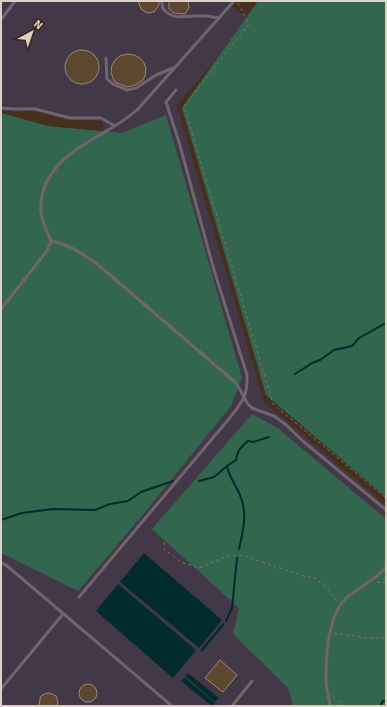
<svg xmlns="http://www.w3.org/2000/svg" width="387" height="707" font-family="Signika,sans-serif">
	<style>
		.industrial { fill: #433848 }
		.green { fill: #32664f }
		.water { fill: #022b2d }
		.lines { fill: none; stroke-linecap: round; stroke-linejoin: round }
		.stream { stroke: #022b2d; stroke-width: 2 }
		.building { fill: #5c4731; stroke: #a08971 }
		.path { stroke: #857262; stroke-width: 1; stroke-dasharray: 3 3; stroke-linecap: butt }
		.service { stroke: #71646b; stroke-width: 3 }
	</style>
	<rect width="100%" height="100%" fill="#46301d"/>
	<path class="industrial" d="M1,1H236L232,6L248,19L236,36L176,106L181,118L182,124L264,402L386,505V706H1V304L94,133L104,128L101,121L67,119L32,110L17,112L1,111Z"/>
	<path class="green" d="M258,1H386V497L266,395L182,108Z
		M1,113L48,126L122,133L166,115L242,378L231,406L141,517L78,591L1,553Z
		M252,414L279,429L386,519V706H293L288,688L233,634L239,608L152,529Z"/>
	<path class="water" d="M144,553L222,620L199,648L120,582Z
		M118,584L196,650L173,678L96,611Z
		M223,623L225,624L202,652L200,650Z
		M188,673L219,698L215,702L185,676Z
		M184,677L215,703L212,706L181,681Z"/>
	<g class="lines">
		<path class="stream" d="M295,374L312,363L320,360L334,350L352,346L359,338L386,323
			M227,466C229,477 236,485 240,495C248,513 243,531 239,549
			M199,481L214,477L227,466L236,460C237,451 241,447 248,441L253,442L269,437
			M1,520L22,513L53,509L95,510L110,504L128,501L141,492L173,481
			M226,621L232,608L237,558
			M380,706L383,701H386"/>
	</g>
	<path class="building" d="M138,1H159V5L154,12L147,13L141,9Z
		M169,1H188L189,8L185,14L174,13L169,9Z
		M65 67a17 17 0 1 1 34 0a17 17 0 1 1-34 0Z
		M127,54L134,55L140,58L144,63L146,69L145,76L143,80L135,85L127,87L115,82L113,79L111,72L112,65L115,60L120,56Z
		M220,660L237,675L223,692L205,678Z
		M79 693a9 9 0 1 1 18 0a9 9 0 1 1-18 0Z
		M47,693H50L56,696L58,702L57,706H39L40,699L41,696Z"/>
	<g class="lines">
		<path class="path" d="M238,3L249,24L184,106L273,404L386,498
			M164,542V549L181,562L199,568L230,555L244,556L304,576L315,578L324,585L337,601
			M377,582L386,583
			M334,634C352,634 368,641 386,637
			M333,697L345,706"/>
		<path class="service" d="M162,3L163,9C173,19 180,17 193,16C202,15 210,16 219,18
			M1,20L15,1
			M106,58L107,79L113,84L127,90L136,88L156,75L173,68
			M1,108L14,109H35L70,118H101L115,126
			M51,241C68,244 81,253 96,263L236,383L243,395L247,403L252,408L274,416L285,424L304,442L386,510
			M1,309L47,251L51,241C47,232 42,222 41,212C40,205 42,195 44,188C60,146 108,137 138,109L234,1
			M1,563L6,565L172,706
			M79,597L228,420C241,403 248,398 247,375L214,270L179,142L166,102L176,90
			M1,689L63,614
			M232,706L252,681
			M330,706C329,697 326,687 326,678C326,654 328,614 347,597C360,587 375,580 386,567"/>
	</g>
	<rect width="387" height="707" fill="none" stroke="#dfd0c5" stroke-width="4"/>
	<g transform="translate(32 32) rotate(40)" stroke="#3c2613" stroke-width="3" paint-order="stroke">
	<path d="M0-3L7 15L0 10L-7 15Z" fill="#dfd0c5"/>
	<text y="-6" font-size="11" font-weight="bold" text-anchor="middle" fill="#dfd0c5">N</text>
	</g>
</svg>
